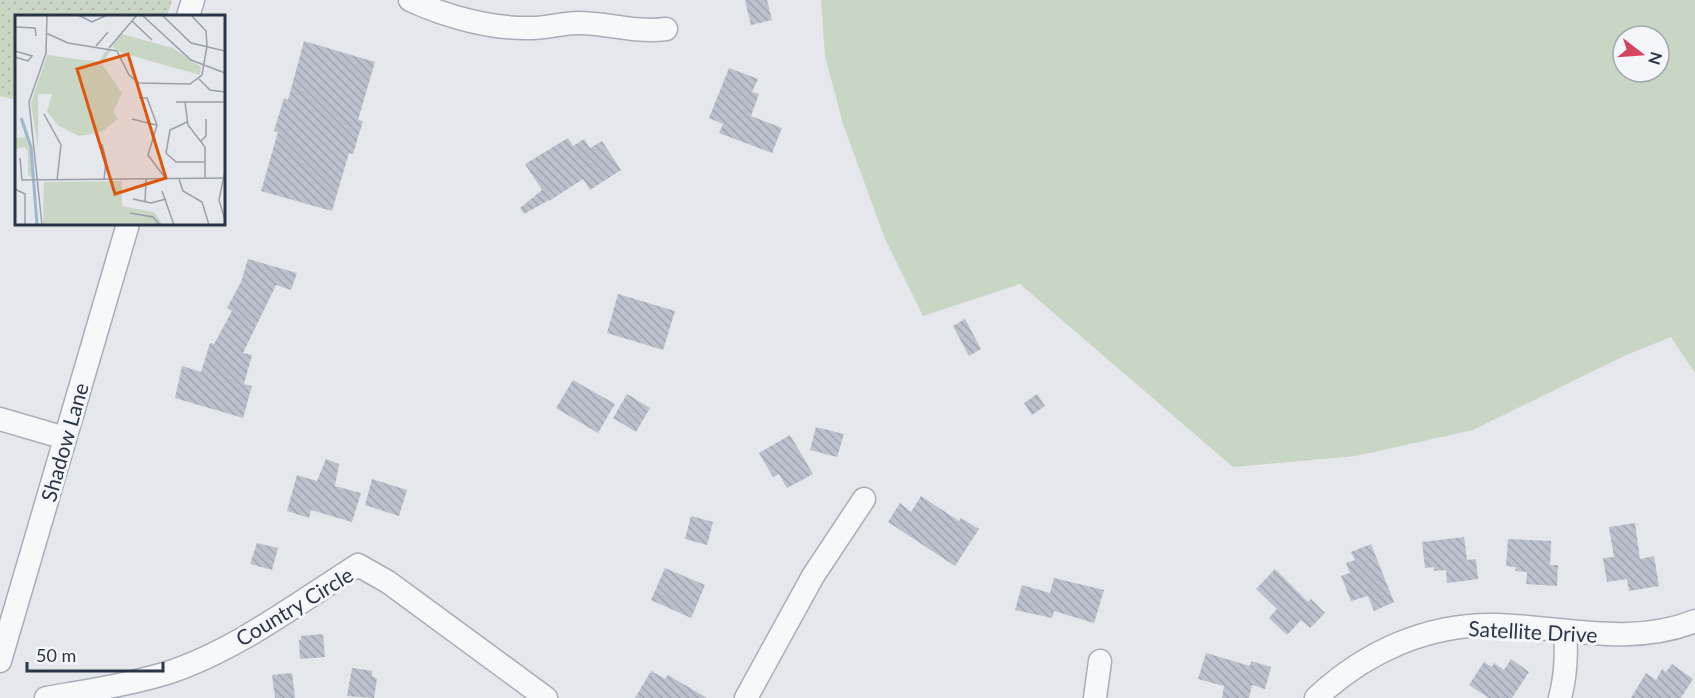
<svg xmlns="http://www.w3.org/2000/svg" width="1695" height="698" font-family="Lato,sans-serif">
	<style>
		.grass { fill: #cad6c4; fill-rule: evenodd }
		.park { fill: url(#park-dots) }
		.building { fill: url(#building-back-hatch) }
		.lines { fill: none; stroke-linecap: round; stroke-linejoin: round }
		.minor-casing { stroke: #a8aeb7; stroke-width: 25 }
		.minor { stroke: #f7f8fa; stroke-width: 22 }
		.labels { text-anchor: middle; dominant-baseline: central; stroke-width: 6; stroke-linejoin: round; paint-order: stroke }
		.street-label { font-size: 21px; fill: #2a3546; stroke: #f4f6f9 }
		.inset-river { fill: none; stroke: #9db7cd; stroke-width: 3 }
		.inset-road { fill: none; stroke: #9aa0aa; stroke-width: 1.5 }
		.view { fill: #de570f; fill-opacity: 0.15; stroke: #de570f; stroke-width: 3 }
		.inset-edge { fill: none; stroke: #2a3546; stroke-width: 3 }
	</style>
	<defs>
		<pattern id="park-dots" width="8" height="8" patternUnits="userSpaceOnUse" patternTransform="scale(1.5)"><rect width="8" height="8" fill="#cad6c4"/><path d="M2 2h.1M6 6h.1" fill="none" stroke="#aeb8aa" stroke-width="1.8" stroke-linecap="round"/></pattern>
		<pattern id="building-back-hatch" width="6" height="6" patternUnits="userSpaceOnUse" patternTransform="scale(1.5)"><rect width="6" height="6" fill="#bac1ca"/><path d="M-1 5l2 2M0 0l6 6M5-1l2 2" fill="none" stroke="#a0a6af"/></pattern>
	</defs>
	<rect width="100%" height="100%" fill="#e4e7ec"/>
	<path class="grass" d="M821,0H1695V373L1671,337L1624,356L1473,430L1356,456L1233,467L1020,284L923,316L885,239L843,124L825,56ZM1623,36H1659V72H1623Z"/>
	<path class="park" d="M0,0H172L167,16H16V100L0,96Z"/>
	<path class="building" d="M745,0H767L772,20L751,25Z
		M304,41L375,62L358,120L363,121L353,154L349,153L332,211L261,191L278,132L274,131L284,98L288,100Z
		M729,68L758,79L752,92L759,94L751,116L782,128L772,153L719,133L723,124L709,118Z
		M568,138L573,146L584,139L590,148L602,141L621,170L590,190L583,179L549,201V200L524,214L520,208L542,190L525,164Z
		M248,259L297,273L291,290L276,285L243,353L252,355L244,384L252,386L243,418L175,398L182,366L201,372L210,343L214,344L232,311L227,308L241,282Z
		M618,294L675,311L663,350L607,333Z
		M965,319L981,349L969,356L953,326Z
		M573,380L615,404L598,433L556,408Z
		M627,394L650,408L636,432L613,418Z
		M1037,394L1045,406L1032,415L1024,403Z
		M816,427L844,434L837,457L810,450Z
		M790,435L813,474L787,488L779,474L773,477L759,453Z
		M326,459L339,464L335,486L361,493L352,522L311,510L309,518L287,511L297,475L317,481Z
		M372,479L407,490L399,516L365,505Z
		M921,496L959,521L961,518L979,529L955,566L888,522L900,503L911,512Z
		M691,516L713,522L707,545L685,539Z
		M1635,523L1640,559L1654,556L1659,586L1629,591L1627,579L1607,582L1603,558L1614,557L1609,527Z
		M1464,537L1467,560L1476,559L1478,579L1447,583L1446,570L1434,571V567L1425,568L1422,542Z
		M1508,539L1551,541L1550,565H1558L1557,586L1526,584L1527,572L1515,571L1516,567L1506,566Z
		M257,543L278,548L272,570L250,564Z
		M1371,544L1394,602L1374,611L1368,596L1351,601L1341,576L1350,573L1346,563L1355,560L1351,552Z
		M665,568L705,585L691,618L651,600Z
		M1275,569L1308,602L1311,599L1325,613L1310,628L1301,620L1287,635L1269,618L1277,609L1256,589Z
		M1054,578L1104,590L1094,623L1054,611L1052,618L1015,610L1022,585L1050,593Z
		M323,634L325,657L300,659L299,640H301V636Z
		M1206,653L1250,666L1251,661L1271,667L1265,689L1252,685L1249,698H1222L1224,686L1198,679Z
		M1511,659L1529,672L1512,698H1489L1469,685L1484,662L1492,667L1494,663L1504,670Z
		M1672,664L1693,679L1681,698H1631L1646,673L1656,680L1662,669L1666,672Z
		M352,668L372,671V676L377,679L374,698L347,696Z
		M651,671L665,679L668,675L707,698H635Z
		M292,673L295,698H275L272,675Z"/>
	<g class="lines">
		<defs>
			<path id="minor" d="M410,0C447,17 491,29 532,28C547,28 563,23 578,23C609,23 635,33 666,29
				M188,16L193,0
				M0,419L65,438
				M0,661L128,224
				M46,698C86,691 127,685 167,673C235,651 298,603 358,565L388,582L546,698
				M746,698L813,576L864,499
				M1095,698L1100,661
				M1316,698C1365,652 1428,623 1497,625C1563,627 1631,647 1695,621
				M1560,698C1566,675 1567,655 1565,631"/>
		</defs>
		<use href="#minor" class="minor-casing"/>
		<use href="#minor" class="minor"/>
	</g>
	<g class="labels">
		<g class="street-label">
			<text transform="translate(64 442) rotate(-74)">Shadow Lane</text>
			<text transform="translate(294 606) rotate(-31)">Country Circle</text>
			<text transform="translate(1533 631) rotate(3)">Satellite Drive</text>
		</g>
	</g>
	<g transform="translate(15 15)">
		<rect width="210" height="210" fill="#e4e7ec"/>
		<path d="M106,19L158,33L186,52L185,60L107,38L97,32ZM92,34L96,35L87,49L107,78L98,97L103,104L86,117L64,121L44,111L32,97L37,79H23V134L16,88L32,40L84,47ZM8,101L16,131L17,163L13,160V138L10,132L0,134V123L10,122Z" fill="#cad6c4"/>
		<path d="M107,166V191L139,197L148,210H28L29,167Z" fill="#cad6c4"/>
		<path class="inset-river" d="M6,103L16,132L22,210"/>
		<path class="inset-road" d="M63,0L77,7L92,0M127,0L176,45L210,58M147,0L176,28L210,36M117,6L137,25M0,12L20,13L21,21M31,18L53,28L102,36L114,60L124,68L175,69L187,60L192,31L191,16L176,0M81,31L93,17M94,33L122,0M0,36L17,41L13,46L0,42M184,64L195,75L210,77M124,83H132L142,110L133,140L151,164M161,87H210M170,87L173,110L190,132V163M29,99L46,130L42,165M117,104L141,110M172,107L155,115L151,138L161,147H190M186,126L191,121V104M87,129L91,145L89,165M5,143L7,165L210,163M210,156L204,185L210,205M164,164L168,176L187,187L194,210M0,174L10,179V210M147,176L159,210M118,184L136,188L151,184M130,187L131,164M115,198L138,202L145,210M27,210L14,87L31,38L32,0"/>
		<path class="view" d="M113,39L151,163L100,179L62,54Z"/>
		<rect width="210" height="210" class="inset-edge"/>
	</g>
	<g transform="translate(1641 54) rotate(107)"><circle r="28" fill="#f4f6f9" stroke="#a3a9b1" stroke-width="1.5"/>
	<path d="M0-4.5L10 22L0 15L-10 22Z" fill="#d64461"/>
	<text y="-9" font-size="16" font-weight="bold" text-anchor="middle" fill="#2a3546">N</text>
	</g>
	<path d="M27 662v9h136v-9" fill="none" stroke="#2a3546" stroke-width="3"/>
	<text x="36" y="662" font-size="18" fill="#2a3546" stroke="#f4f6f9" stroke-width="4.5" paint-order="stroke">50 m</text>
</svg>
